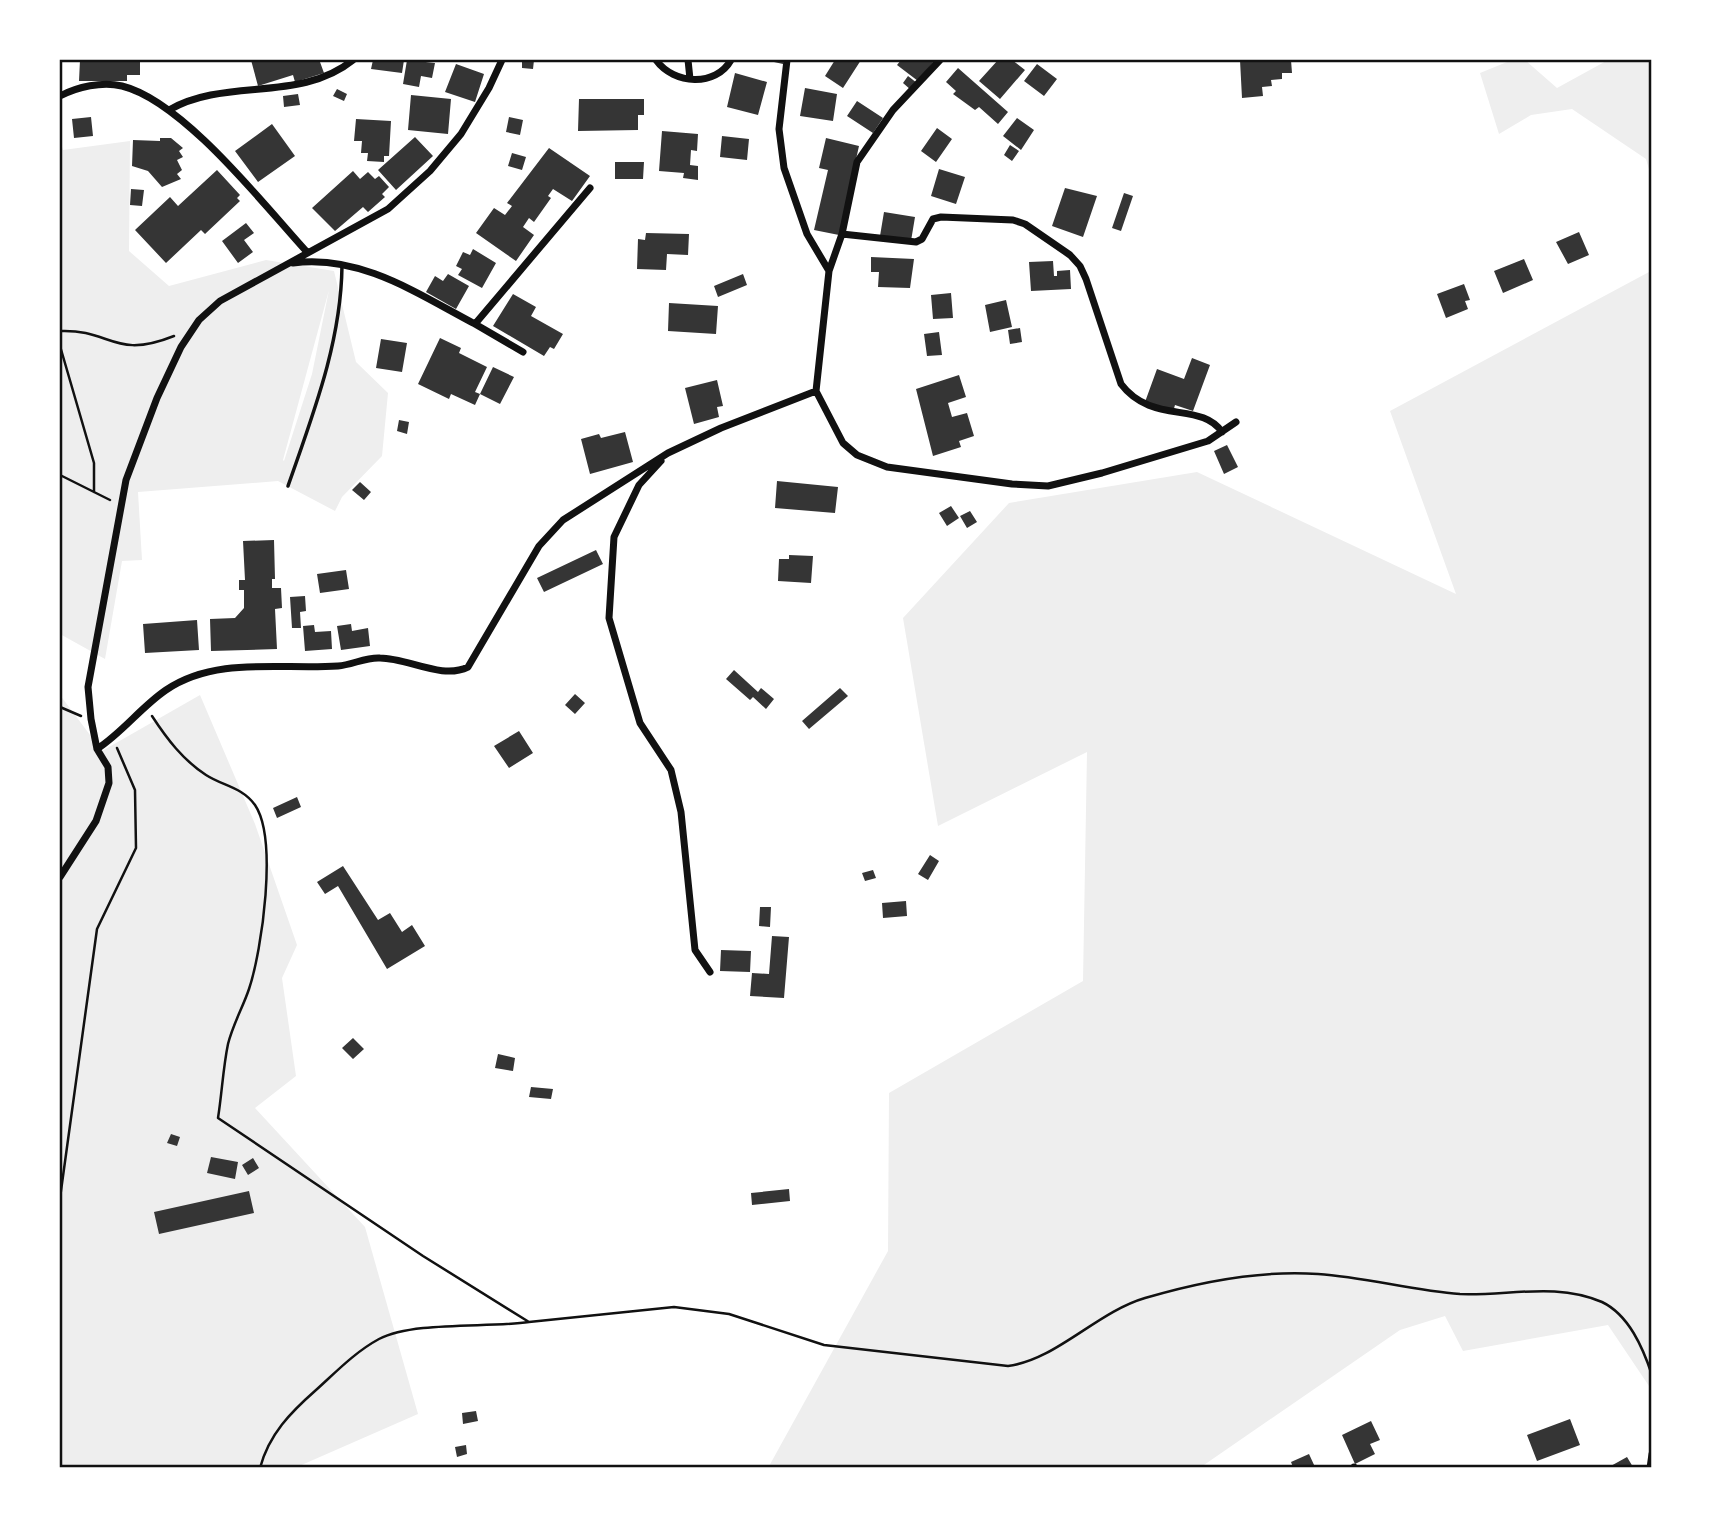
<svg xmlns="http://www.w3.org/2000/svg" width="1711" height="1527" font-family="Merriweather,serif">
	<style>
		.green { fill: #eee; fill-rule: evenodd }
		.building { fill: #353535 }
		.lines { fill: none; stroke-linecap: round; stroke-linejoin: round }
		.path { stroke: #111; stroke-width: 2.5 }
		.service { stroke: #111; stroke-width: 3.5 }
		.minor { stroke: #111; stroke-width: 7 }
		.neatline { fill: none; stroke: #111; stroke-width: 2.5 }
	</style>
	<rect width="100%" height="100%" fill="#fff"/>
	<path class="green" d="M1512,60H1525L1557,88L1608,60H1651V176L1646,159L1572,109L1531,115L1499,134L1480,73Z
		M60,140L63,150L130,141L129,251L169,286L266,260L334,271L356,362L388,393L382,456L342,497L335,511L278,481L138,492L142,560L122,561L105,659L60,634ZM329,290L312,374L284,461L283,460Z
		M1651,261V1389L1608,1325L1463,1351L1445,1316L1400,1330L1201,1467L768,1468L888,1251L889,1093L1083,981L1087,752L938,826L903,618L1009,503L1197,472L1456,594L1390,411L1649,272Z
		M60,695L102,751L200,695L255,824L297,945L282,978L296,1076L255,1108L365,1227L418,1414L297,1467H60Z"/>
	<path class="building" d="M80,60H140V75H127V81H79Z
		M251,60H325L320,62L324,73L295,82L293,75L258,86Z
		M373,60H404L402,73L371,69Z
		M407,60L435,63L432,78L421,76L419,87L403,84Z
		M522,60H534L533,69L522,68Z
		M765,60H784L783,64Z
		M835,60H861L843,88L825,76Z
		M901,60H935L918,81L897,65Z
		M998,60H1012L1025,70L1000,99L979,81Z
		M1240,60H1291L1292,73H1282V79L1271,80L1272,86L1262,87L1263,96L1242,98Z
		M456,64L484,74L475,102L445,92Z
		M1037,64L1057,79L1044,96L1024,81Z
		M958,68L1008,112L998,124L979,107L975,110L953,94L956,91L946,82Z
		M735,73L767,82L758,115L727,107Z
		M908,76L917,83L911,90L903,83Z
		M805,88L837,94L833,121L800,116Z
		M337,89L347,94L344,101L333,96Z
		M298,94L300,105L284,107L283,96Z
		M411,95L451,99L448,134L408,130Z
		M579,99H644V115H638V130L578,131Z
		M857,101L883,118L873,133L847,116Z
		M91,117L93,136L74,138L72,119Z
		M509,117L523,120L520,135L506,132Z
		M1017,118L1034,130L1021,150L1003,136Z
		M356,119L391,121L389,156H384V162L367,161L368,153H361L362,141H354Z
		M272,124L295,156L258,182L235,151Z
		M937,128L952,139L936,162L921,151Z
		M662,131L698,134L697,151L691,150L690,165L698,166V180L683,178L684,173L659,171Z
		M722,136L749,139L747,160L720,157Z
		M415,137L433,156L396,190L378,170Z
		M160,138H171L183,148L179,151L183,157L177,160L182,170L177,174L181,179L162,187L148,171L132,166L133,140L160,141Z
		M826,138L859,146L839,235L814,230L828,170L819,168Z
		M1010,145L1019,151L1012,161L1004,155Z
		M549,148L590,176L572,201L553,189L548,196L551,198L534,222L529,218L523,227L534,235L516,261L476,233L494,208L505,215L512,206L507,203Z
		M512,153L526,157L522,170L508,166Z
		M615,162H644L643,179H615Z
		M939,169L965,177L956,204L931,196Z
		M217,170L240,195L237,198L240,201L205,234L201,230L166,263L135,230L170,197L178,206Z
		M353,171L360,179L368,172L375,179L379,176L389,187L382,194L385,197L368,212L363,207L335,231L312,208Z
		M1065,188L1097,196L1083,237L1052,226Z
		M131,189L144,190L142,206L130,205Z
		M1124,193L1133,196L1121,231L1112,228Z
		M884,212L915,217L911,241L880,236Z
		M246,223L254,233L244,240L253,252L238,263L222,241Z
		M1579,232L1589,255L1568,264L1556,242Z
		M646,233L689,234L688,255L667,254L666,270L637,269L638,239L645,240Z
		M473,249L496,263L482,288L458,275L462,269L456,266L463,252L470,255Z
		M871,257L914,259L910,288L878,287L879,272H871Z
		M1524,259L1533,280L1503,293L1494,271Z
		M1053,261L1054,276H1057V271L1070,270L1071,289L1031,291L1029,262Z
		M448,274L469,286L456,309L426,292L435,276L443,281Z
		M743,274L747,285L718,297L714,286Z
		M1464,284L1470,300L1465,301L1468,309L1446,318L1437,294Z
		M951,293L953,318L933,319L931,295Z
		M513,294L536,307L531,316L563,334L554,349L550,347L544,356L493,326Z
		M1006,300L1012,327L990,332L985,305Z
		M669,303L718,306L716,334L668,331Z
		M1020,328L1022,342L1010,344L1008,330Z
		M939,332L942,355L927,356L924,334Z
		M440,338L461,348L459,353L487,367L475,392L480,394L475,405L451,394L449,399L418,384Z
		M381,339L407,343L402,372L376,368Z
		M1192,358L1210,365L1193,411L1175,405L1173,412L1145,402L1157,369L1184,379Z
		M493,367L514,377L500,404L480,394Z
		M959,375L966,397L948,403L952,417L967,413L974,436L959,441L961,447L933,456L916,389Z
		M717,380L723,406L717,407L719,417L694,424L685,388Z
		M399,420L409,422L407,434L397,431Z
		M625,432L633,462L590,474L581,439L599,434L601,438Z
		M1227,445L1238,467L1224,474L1214,451Z
		M777,481L838,487L835,513L775,508Z
		M360,482L371,492L364,500L352,490Z
		M951,506L959,518L947,526L939,513Z
		M970,511L977,522L967,528L960,516Z
		M274,540L275,579H272V588H281L282,608L275,609L277,649L211,651L210,619L235,618L244,608V590H239V580H245L243,541Z
		M596,550L603,564L544,592L537,578Z
		M789,555L813,556L811,583L778,581L779,559H789Z
		M346,570L349,589L320,593L317,574Z
		M305,596L306,611L300,612L301,628H292L290,597Z
		M197,620L199,650L145,653L143,624Z
		M351,624L352,631L368,628L370,646L341,650L337,626Z
		M314,625L315,632L331,631L332,649L305,651L303,626Z
		M734,670L758,692L761,688L774,699L766,709L753,697L750,700L726,679Z
		M840,688L848,696L809,729L802,721Z
		M575,694L585,703L575,714L565,705Z
		M519,731L533,753L509,768L494,746Z
		M297,797L301,807L277,818L273,808Z
		M930,855L939,861L928,880L918,874Z
		M343,866L378,920L390,913L402,932L412,925L425,946L387,969L338,886L325,894L317,882Z
		M873,870L876,878L865,881L862,873Z
		M906,901L907,916L883,918L882,903Z
		M760,907H771L770,927L759,926Z
		M772,936L789,937L784,998L750,996L752,973L769,974Z
		M721,950L751,951L750,972L720,971Z
		M353,1038L364,1049L353,1059L342,1048Z
		M498,1054L515,1058L513,1071L495,1068Z
		M531,1087L553,1089L551,1099L529,1097Z
		M171,1134L180,1137L177,1146L167,1143Z
		M211,1157L238,1162L235,1179L207,1173Z
		M253,1158L259,1168L248,1175L242,1165Z
		M789,1189L790,1201L752,1205L751,1193Z
		M249,1191L254,1213L159,1234L154,1212Z
		M476,1411L478,1421L463,1424L462,1413Z
		M1570,1419L1580,1445L1537,1461L1527,1435Z
		M1371,1421L1380,1440L1370,1444L1375,1454L1355,1464L1342,1435Z
		M466,1445L467,1454L457,1457L455,1447Z
		M1309,1454L1315,1467H1293L1291,1462Z
		M1627,1457L1633,1467H1609Z"/>
	<g class="lines">
		<path class="path" d="M60,331C111,329 114,360 174,336
			M60,346L94,463V492
			M60,475L110,500
			M60,707L81,716
			M152,716C167,739 183,760 206,775C223,786 242,787 255,805C278,839 262,950 249,989C243,1007 233,1024 228,1044C223,1068 222,1093 218,1118L423,1256L529,1322C488,1328 414,1321 379,1339C355,1352 336,1372 316,1390C291,1412 269,1434 260,1468
			M60,1198L97,929L136,848L135,790L117,748
			M529,1322L674,1307L729,1314L824,1345L1008,1366C1056,1360 1097,1312 1145,1298C1199,1282 1262,1270 1318,1274C1366,1277 1413,1291 1460,1294C1508,1296 1556,1282 1602,1302C1629,1315 1643,1348 1652,1375"/>
		<path class="service" d="M288,486C313,414 341,343 342,266"/>
		<path class="minor" d="M656,60C674,85 716,87 731,60
			M688,60L690,79
			M60,96C77,87 102,81 122,86C183,101 264,205 307,252
			M169,110C226,77 300,103 353,60
			M842,234L916,242L922,239L933,219L941,217L1013,220L1025,224L1070,255L1080,266L1086,279L1121,384C1152,425 1201,401 1222,432
			M293,263C360,254 418,294 475,324L590,188
			M829,271L842,234L857,162L893,110L940,60
			M475,324L523,352
			M816,391L843,443L857,455L887,467L1012,484L1048,486L1102,473L1208,441L1236,422
			M661,461L639,485L614,537L609,618L640,723L671,770L681,812L695,950L710,972
			M97,749C123,732 141,707 166,690C216,656 281,670 338,666C352,665 366,657 380,658C408,658 442,680 468,667L539,546L563,520L668,453L721,428L816,391L829,271L807,234L784,168L779,129L787,60
			M60,877L96,821L109,783L108,767L97,749L91,719L88,687L126,480L157,398L181,347L199,320L220,301L388,209L430,171L461,134L489,88L502,60
			M1354,1467V1468
			M1650,1468L1652,1454"/>
	</g>
	<rect width="1711" height="1527" fill="none" stroke="#ffffff" stroke-width="122"/>
	<rect x="61" y="61" width="1589" height="1405" class="neatline"/>
</svg>
